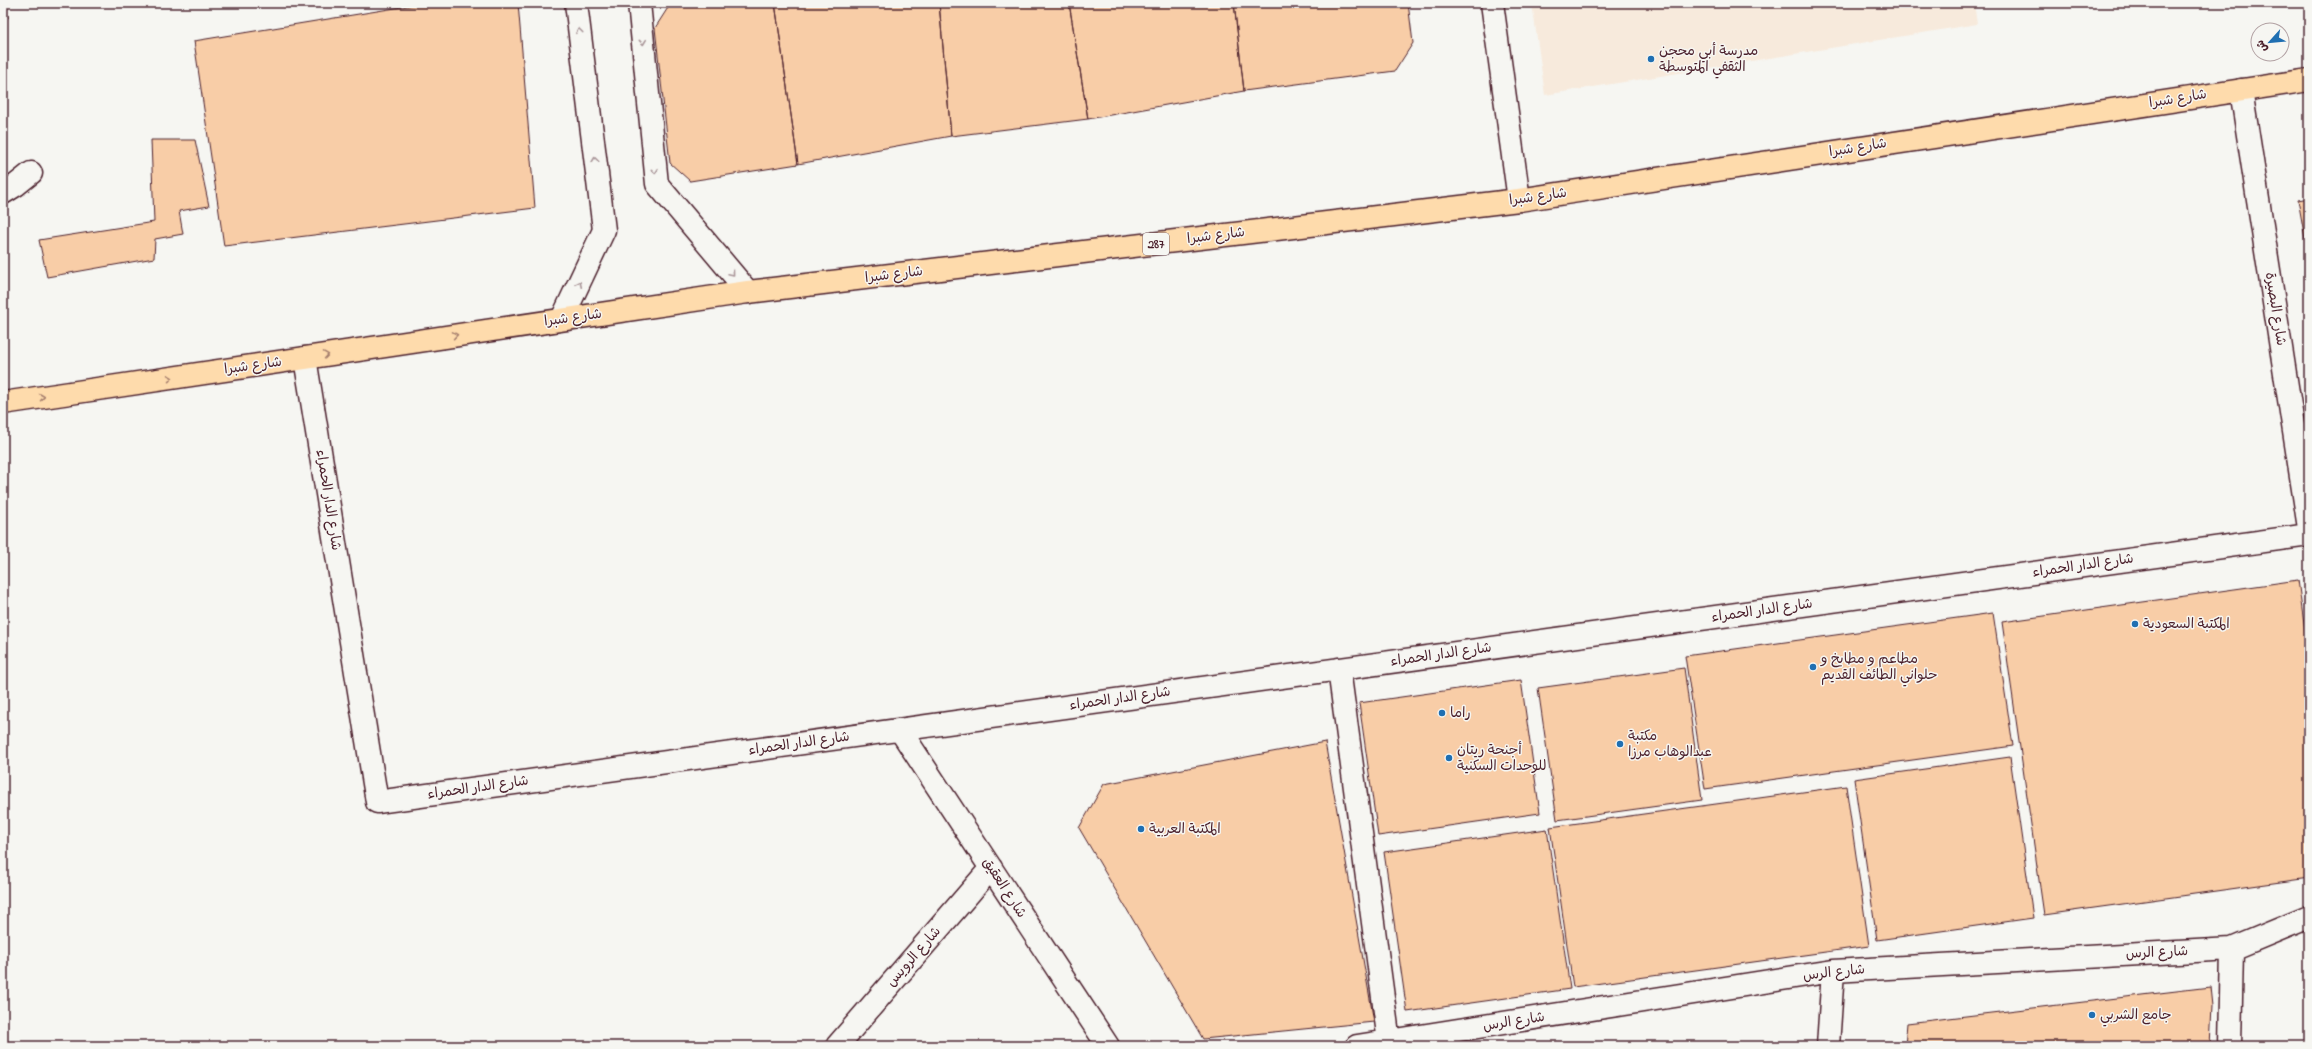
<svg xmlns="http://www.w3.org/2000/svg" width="2312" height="1049" font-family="'Indie Flower','Playpen Sans Arabic',sans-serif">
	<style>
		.built { fill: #f7eadc }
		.building { fill: #f8cda7; stroke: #4a1f2b }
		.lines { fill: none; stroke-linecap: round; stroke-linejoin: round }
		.minor-casing { stroke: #4a1f2b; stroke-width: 25 }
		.major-casing { stroke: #4a1f2b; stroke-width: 25 }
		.minor { stroke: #f6f6f2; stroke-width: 22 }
		.major { stroke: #fedbac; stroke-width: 22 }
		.oneway { stroke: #a99598 }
		.oneway2 { stroke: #a47d6c }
		.poi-dot { fill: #1f6fb2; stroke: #f6f6f2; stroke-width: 1.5 }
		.labels { text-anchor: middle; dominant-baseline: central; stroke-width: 3; stroke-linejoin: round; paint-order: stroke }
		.shield { fill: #f6f6f2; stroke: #7e6067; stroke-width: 1 }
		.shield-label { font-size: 13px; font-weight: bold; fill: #4a1f2b }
		.poi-label { font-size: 14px; fill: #4a1f2b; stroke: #f6f6f2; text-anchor: start }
		.street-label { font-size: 14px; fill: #4a1f2b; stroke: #f6f6f2 }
	</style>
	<rect width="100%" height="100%" fill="#f6f6f2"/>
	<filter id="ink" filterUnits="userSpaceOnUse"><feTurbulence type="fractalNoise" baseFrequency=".025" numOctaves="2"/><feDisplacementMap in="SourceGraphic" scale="8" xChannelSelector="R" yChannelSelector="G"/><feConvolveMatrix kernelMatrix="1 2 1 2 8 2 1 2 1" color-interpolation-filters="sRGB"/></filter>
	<g filter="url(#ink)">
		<path class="built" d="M1532,3H1974L1977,24L1545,95Z"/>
		<path class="building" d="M3,3H6L8,18L3,19Z
			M426,3H518L535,208L224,246L194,41Z
			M671,3H775L798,164L690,181L670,163L655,28Z
			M775,3H939L951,136L798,164Z
			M939,3H1069L1088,119L951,136Z
			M1069,3H1234L1244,91L1088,119Z
			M1234,3H1408L1413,43L1395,71L1244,91Z
			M151,140H195L209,206L179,211L183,234L155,239L154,258L47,277L39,240L154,222Z
			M2309,198V261L2298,200Z
			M2298,580L2309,661V878L2044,915L2002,622Z
			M1993,613L2013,746L1705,789L1685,656Z
			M1684,668L1702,800L1557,820L1538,688Z
			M1521,680L1540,813L1378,836L1359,703Z
			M1325,742L1374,1022L1203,1039L1079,828L1104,784Z
			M2010,757L2033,918L1877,940L1854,779Z
			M1846,786L1869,946L1573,987L1550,827Z
			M1547,829L1570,989L1407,1012L1384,852Z
			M2210,987L2212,1006L2210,1046H1905L1907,1023Z"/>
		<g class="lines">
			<defs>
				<path id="minor" d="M639,3L657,184L748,292
					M1492,3L1519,200
					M2241,90L2309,528
					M3,193L16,185L31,173
					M562,319L604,230L576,3
					M305,358L377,802L2309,535
					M1339,669L1389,1042
					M900,730L1108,1046
					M837,1046L991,868
					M1357,1046L1833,971L2232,949L2309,917
					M1828,1046L1833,971
					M2230,1046L2232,949"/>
				<path id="major" d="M3,403L748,292L1519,200L2309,80"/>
			</defs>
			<use href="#minor" class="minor-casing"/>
			<use href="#major" class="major-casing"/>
			<use href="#minor" class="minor"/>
			<use href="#major" class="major"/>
		</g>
		<defs><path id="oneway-chevron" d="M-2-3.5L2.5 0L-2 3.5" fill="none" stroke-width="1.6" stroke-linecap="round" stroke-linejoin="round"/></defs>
		<g class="oneway">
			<use href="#oneway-chevron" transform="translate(579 31) rotate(-97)"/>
			<use href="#oneway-chevron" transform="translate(643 42) rotate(84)"/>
			<use href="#oneway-chevron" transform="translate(595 160) rotate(-97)"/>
			<use href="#oneway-chevron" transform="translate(655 171) rotate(84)"/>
			<use href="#oneway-chevron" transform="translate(732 273) rotate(50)"/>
			<use href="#oneway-chevron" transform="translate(579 284) rotate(-65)"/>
		</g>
		<g class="oneway2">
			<use href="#oneway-chevron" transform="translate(455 335) rotate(-9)"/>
			<use href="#oneway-chevron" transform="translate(326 355) rotate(-9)"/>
			<use href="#oneway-chevron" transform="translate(170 378) rotate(-8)"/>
			<use href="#oneway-chevron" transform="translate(42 397) rotate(-8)"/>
		</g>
	</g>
	<g class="poi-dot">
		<circle cx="1651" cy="59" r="4"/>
		<circle cx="2135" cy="624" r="4"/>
		<circle cx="1813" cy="667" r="4"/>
		<circle cx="1442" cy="713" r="4"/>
		<circle cx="1620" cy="744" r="4"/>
		<circle cx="1449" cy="758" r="4"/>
		<circle cx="1141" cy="829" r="4"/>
		<circle cx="2092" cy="1015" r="4"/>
	</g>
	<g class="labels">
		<rect class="shield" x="1143" y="233" width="26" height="22" rx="3"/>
		<g class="shield-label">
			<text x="1156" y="244">287</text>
		</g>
		<g class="poi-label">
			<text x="1659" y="51">مدرسة أبي محجن<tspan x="1659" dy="16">الثقفي المتوسطة</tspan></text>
			<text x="2143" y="624">المكتبة السعودية</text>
			<text x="1821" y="659">مطاعم و مطابخ و<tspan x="1821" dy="16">حلواني الطائف القديم</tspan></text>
			<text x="1450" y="713">راما</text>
			<text x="1628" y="736">مكتبة<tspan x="1628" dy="16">عبدالوهاب مرزا</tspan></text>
			<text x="1457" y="750">أجنحة ريتان<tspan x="1457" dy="16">للوحدات السكنية</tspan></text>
			<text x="1149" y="829">المكتبة العربية</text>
			<text x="2100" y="1015">جامع الشربي</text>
		</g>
		<g class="street-label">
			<text transform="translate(2178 99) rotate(-9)">شارع شبرا</text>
			<text transform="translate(1858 148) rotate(-9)">شارع شبرا</text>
			<text transform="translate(1538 197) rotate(-8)">شارع شبرا</text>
			<text transform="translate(1216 236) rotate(-7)">شارع شبرا</text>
			<text transform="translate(894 275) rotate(-7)">شارع شبرا</text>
			<text transform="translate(2275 309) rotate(81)">شارع البصيرة</text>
			<text transform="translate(573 318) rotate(-8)">شارع شبرا</text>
			<text transform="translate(253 366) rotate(-8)">شارع شبرا</text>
			<text transform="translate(328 500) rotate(81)">شارع الدار الحمراء</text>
			<text transform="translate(2083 566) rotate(-8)">شارع الدار الحمراء</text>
			<text transform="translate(1762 611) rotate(-8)">شارع الدار الحمراء</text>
			<text transform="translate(1441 655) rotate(-8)">شارع الدار الحمراء</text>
			<text transform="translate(1120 699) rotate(-8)">شارع الدار الحمراء</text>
			<text transform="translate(799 744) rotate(-8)">شارع الدار الحمراء</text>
			<text transform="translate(478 788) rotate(-8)">شارع الدار الحمراء</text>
			<text transform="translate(1004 888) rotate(57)">شارع العقيق</text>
			<text transform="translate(2157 953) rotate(-3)">شارع الرس</text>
			<text transform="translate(914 957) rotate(-49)">شارع الرويس</text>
			<text transform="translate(1834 973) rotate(-6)">شارع الرس</text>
			<text transform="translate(1514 1022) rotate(-9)">شارع الرس</text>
		</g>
	</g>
	<rect width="2312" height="1049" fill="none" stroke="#f6f6f2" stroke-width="16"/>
	<rect x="8" y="8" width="2296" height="1033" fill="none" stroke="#4a1f2b" stroke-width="1.5" filter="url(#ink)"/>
	<g transform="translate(2270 42) rotate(243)"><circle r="19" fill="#f6f6f2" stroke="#b1a0a2"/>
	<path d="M0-3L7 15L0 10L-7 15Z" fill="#1f6fb2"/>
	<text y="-6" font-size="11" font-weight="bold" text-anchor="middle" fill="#4a1f2b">ش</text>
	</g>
</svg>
